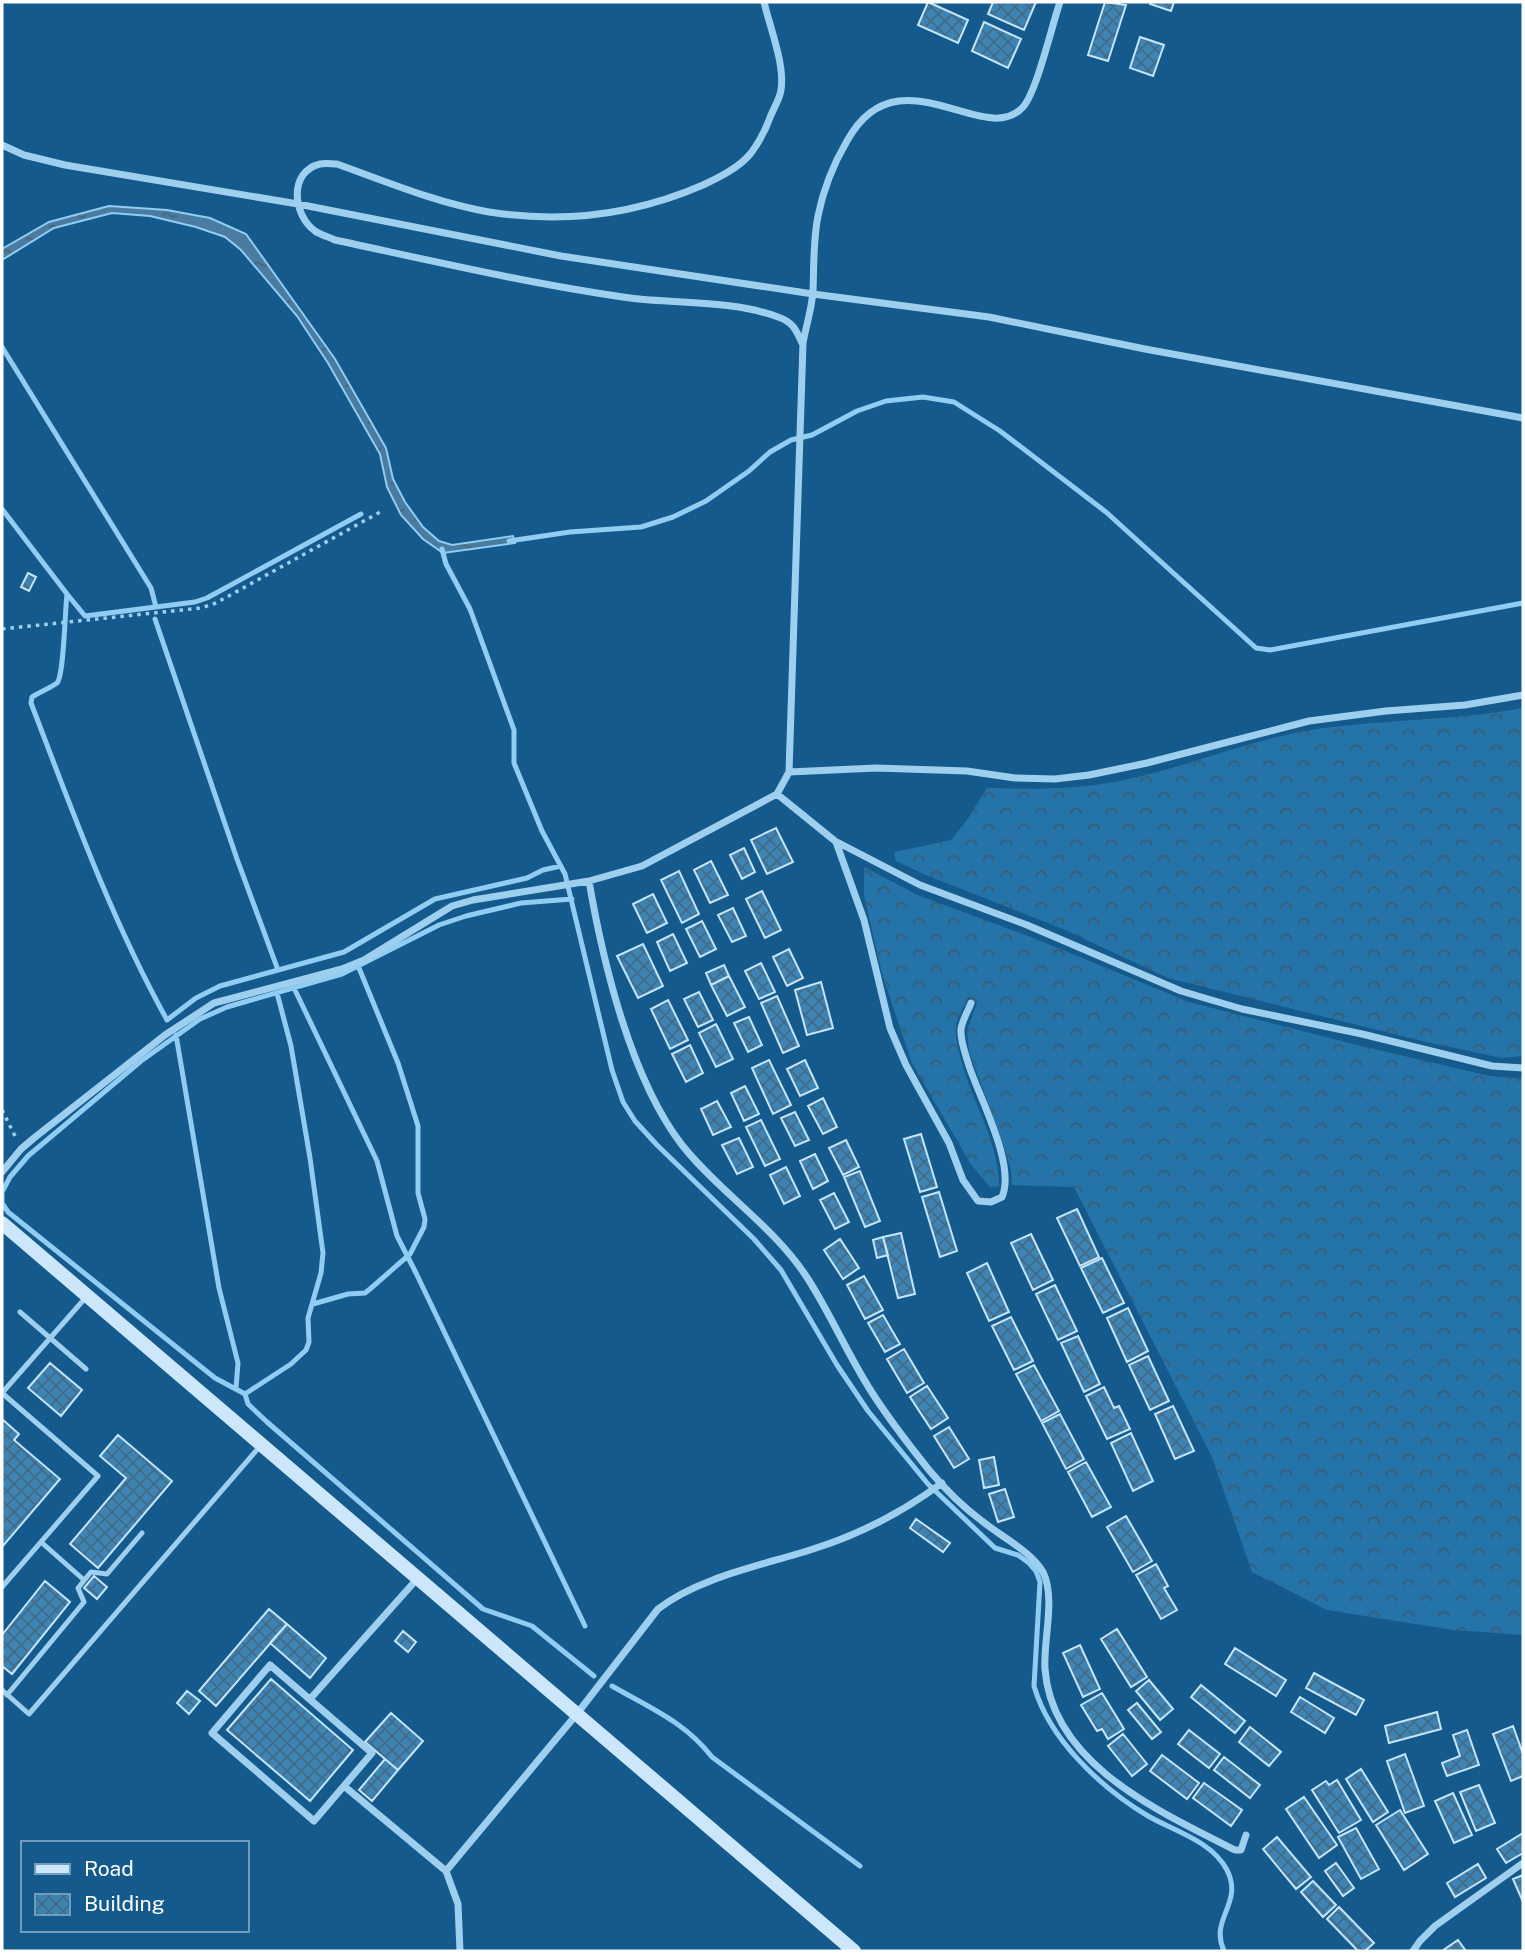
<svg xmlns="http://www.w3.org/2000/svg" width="1525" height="1953" font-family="'Public Sans',sans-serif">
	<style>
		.forest { fill: url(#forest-crowns) }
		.water { fill: url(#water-ripples); stroke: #91ccf2; stroke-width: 2 }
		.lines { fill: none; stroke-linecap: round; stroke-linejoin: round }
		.stream { stroke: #91ccf2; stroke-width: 5 }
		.building { fill: url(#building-cross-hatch); stroke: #c5e5fb; stroke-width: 2 }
		.path { stroke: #9fcfef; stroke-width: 3.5; stroke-dasharray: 3.5 5; stroke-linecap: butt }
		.lane { stroke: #9fcfef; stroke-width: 5 }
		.street { stroke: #9fcfef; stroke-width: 7 }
		.secondary { stroke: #cce7fb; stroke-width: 14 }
	</style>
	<defs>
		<pattern id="forest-crowns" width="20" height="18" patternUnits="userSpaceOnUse" patternTransform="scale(1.75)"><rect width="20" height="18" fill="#2473a9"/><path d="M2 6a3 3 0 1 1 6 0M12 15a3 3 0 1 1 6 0" fill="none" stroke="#3c5c71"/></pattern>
		<pattern id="water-ripples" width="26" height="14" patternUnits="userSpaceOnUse" patternTransform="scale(1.75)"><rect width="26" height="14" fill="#4a7ba0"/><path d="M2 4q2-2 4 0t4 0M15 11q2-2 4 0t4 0" fill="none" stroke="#4b6476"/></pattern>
		<pattern id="building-cross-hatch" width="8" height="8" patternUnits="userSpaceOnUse" patternTransform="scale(1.75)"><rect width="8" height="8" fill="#3d84b5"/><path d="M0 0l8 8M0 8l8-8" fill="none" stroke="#446b86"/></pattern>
	</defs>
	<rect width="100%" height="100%" fill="#155a8c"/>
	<path class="forest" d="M1523,708V1056L1502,1058L1426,1042L1168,978L1063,929L926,875L896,861L894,852L951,840L967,820L987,788C1030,789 1072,790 1114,782C1181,770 1244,741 1311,730C1381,719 1453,721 1523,708Z
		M864,867L920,896L1031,937L1189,1002L1361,1046L1490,1076L1523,1079V1635L1454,1630L1327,1610L1252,1572L1212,1457L1074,1187L1012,1185L1011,1170L1002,1140L969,1052L967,1030L977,1003L969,997C964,1006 957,1017 956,1027C955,1038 959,1049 961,1060C972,1102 999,1142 999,1186L990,1187L970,1163L912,1063L883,977L864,896Z"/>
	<path class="water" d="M109,206L167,210L210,218L246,234L335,359L386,448L393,479L405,502L423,527L439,541L452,545L513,536L515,543L443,553L423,539L401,515L387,487L380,454L328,363L297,316L241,250L225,237L196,227L150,216L112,213L54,228L2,260V249L49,222Z"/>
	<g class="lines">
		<path class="stream" d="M2,347L151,588L156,607
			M2,509L67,594C65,609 64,676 57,683C50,688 40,692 32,697L31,703C72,810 111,919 167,1020L196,998L220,986L344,952L435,899L527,878L543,870L561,866
			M509,541L570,532L641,527L673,517L706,501L749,471L770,452L791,440L812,435L857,411L886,401L923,397L954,402L1000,431L1106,512L1256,648L1270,650L1523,603
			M442,549L446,564L470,609L514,730V763L542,831L565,874L612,1070L623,1102L635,1121L657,1145L754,1239L781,1270L837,1365L868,1411L928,1484L995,1548L1018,1555L1029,1563L1036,1571L1040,1582L1034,1686C1049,1739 1101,1788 1148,1816C1174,1831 1212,1841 1227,1870C1244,1904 1209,1918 1224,1951
			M67,594L85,616L195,602L207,598L361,514
			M155,619L237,859L278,970
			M572,899L521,903L466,916L439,925L342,974L227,1007L200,1019L141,1061L28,1156L10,1177L2,1192V1203L8,1212L215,1378L245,1394L248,1404L267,1422L483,1609L532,1626L594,1676
			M294,988L377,1161L397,1236L416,1273L585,1626
			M176,1035L219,1288L238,1363L236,1388
			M313,1304L348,1294L365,1293L370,1289L410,1254L424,1227L425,1219L418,1193V1126L398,1063L359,968
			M245,1394L291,1364L306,1350L309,1342L308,1318L321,1273L323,1253L310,1158L291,1046L277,993
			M612,1686C650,1708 685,1722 712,1757L860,1866"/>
	</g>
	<path class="building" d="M928,2L968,20L958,43L918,25Z
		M993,2H1036L1024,30L988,14Z
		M1105,2L1126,5L1108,61L1088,55Z
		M1151,2H1174L1171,11L1150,4Z
		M984,22L1021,39L1008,68L972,51Z
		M1140,37L1164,45L1153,76L1130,68Z
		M28,573L36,577L29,591L21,587Z
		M776,828L793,862L767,874L751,840Z
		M744,848L755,872L742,879L730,855Z
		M711,861L728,895L710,903L694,870Z
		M679,871L699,914L682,923L661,880Z
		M762,891L781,930L765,938L746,899Z
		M653,894L667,923L647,933L633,904Z
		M733,908L746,936L732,942L718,915Z
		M702,921L716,949L700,957L686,929Z
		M673,934L687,963L670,971L657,942Z
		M643,944L663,986L638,998L617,956Z
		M789,949L803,978L787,986L773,957Z
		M761,963L775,992L759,999L745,971Z
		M724,965L729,976L711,985L706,973Z
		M729,976L745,1007L727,1016L711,985Z
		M821,982L833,1028L807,1035L795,990Z
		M699,992L713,1020L698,1027L684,999Z
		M777,996L799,1046L783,1053L761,1003Z
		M668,1000L688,1040L670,1049L651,1009Z
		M749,1017L762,1045L748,1052L734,1023Z
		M716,1024L733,1059L716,1067L699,1033Z
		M690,1045L703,1073L686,1082L672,1054Z
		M769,1060L791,1105L773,1114L752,1068Z
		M805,1060L818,1088L800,1096L787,1069Z
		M745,1086L759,1114L744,1121L731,1093Z
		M823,1098L837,1127L823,1134L808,1106Z
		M717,1101L731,1127L713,1135L701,1109Z
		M795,1112L809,1140L795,1146L781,1118Z
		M761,1120L780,1159L765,1166L746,1127Z
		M921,1134L937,1187L920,1192L904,1139Z
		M739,1138L753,1167L737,1174L722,1145Z
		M846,1140L859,1167L843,1175L829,1148Z
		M815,1154L828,1181L813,1189L800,1161Z
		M786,1167L800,1196L784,1204L770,1175Z
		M860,1171L880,1221L865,1227L844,1177Z
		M939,1192L957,1251L940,1257L922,1197Z
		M834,1193L849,1222L835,1229L820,1200Z
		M1077,1209L1099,1257L1080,1266L1057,1218Z
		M901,1233L915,1294L898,1298L883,1237Z
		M1031,1234L1053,1280L1033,1290L1011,1243Z
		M883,1237L888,1255L877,1258L873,1240Z
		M840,1239L859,1268L843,1279L824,1250Z
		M1102,1258L1124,1303L1103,1313L1081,1268Z
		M987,1263L1009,1312L989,1321L967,1273Z
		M864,1276L883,1310L865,1319L847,1285Z
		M1055,1285L1077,1331L1058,1340L1036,1294Z
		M1128,1308L1148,1351L1127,1362L1107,1318Z
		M883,1315L900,1344L885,1352L868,1323Z
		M1011,1317L1033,1361L1014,1370L992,1326Z
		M1078,1336L1100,1384L1084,1392L1061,1343Z
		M904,1349L924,1383L907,1393L887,1359Z
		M1148,1356L1169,1401L1150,1410L1129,1365Z
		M50,1363L82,1390L61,1416L28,1388Z
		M1034,1365L1059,1411L1041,1421L1016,1374Z
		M927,1386L948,1418L931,1429L910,1397Z
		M1104,1387L1114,1408L1119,1406L1130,1429L1107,1439L1086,1396Z
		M1173,1406L1194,1451L1175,1459L1155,1414Z
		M1060,1414L1084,1459L1066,1469L1042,1423Z
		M2,1419L19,1434L14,1440L60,1479L2,1547Z
		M949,1427L969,1459L954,1468L934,1436Z
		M1131,1433L1153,1481L1133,1491L1111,1443Z
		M118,1435L172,1481L98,1568L70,1544L126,1478L100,1456Z
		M994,1457L999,1485L984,1488L979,1460Z
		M1086,1462L1111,1507L1092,1517L1068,1472Z
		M1005,1489L1014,1517L998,1522L989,1494Z
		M1126,1516L1152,1561L1133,1572L1107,1527Z
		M916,1519L950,1543L943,1552L910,1528Z
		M1156,1564L1168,1586L1164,1588L1177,1610L1161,1619L1136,1575Z
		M94,1576L107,1587L97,1599L84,1588Z
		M45,1581L70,1602L12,1674L2,1666V1635Z
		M269,1609L287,1624L216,1706L199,1691Z
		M287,1624L326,1658L310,1678L270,1643Z
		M1117,1629L1147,1677L1131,1687L1101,1639Z
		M403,1631L416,1642L408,1652L395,1641Z
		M1080,1645L1100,1689L1083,1697L1063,1653Z
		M1235,1648L1286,1680L1276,1696L1225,1664Z
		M1314,1673L1364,1700L1356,1715L1306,1688Z
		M271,1679L353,1750L310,1801L227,1730Z
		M1149,1680L1173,1709L1160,1720L1136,1691Z
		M1201,1685L1245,1721L1235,1733L1191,1697Z
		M187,1691L200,1701L189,1714L177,1703Z
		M1102,1693L1124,1729L1108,1739L1102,1729L1097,1731L1081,1705Z
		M1300,1697L1334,1718L1325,1733L1291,1712Z
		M1137,1703L1161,1732L1152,1739L1128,1710Z
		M1437,1712L1441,1729L1389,1743L1385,1726Z
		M391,1713L423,1741L398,1770L365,1742Z
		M1513,1726L1523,1754V1776L1511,1781L1493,1734Z
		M1250,1727L1281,1752L1269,1766L1239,1742Z
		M1189,1730L1220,1754L1209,1768L1178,1744Z
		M1467,1730L1479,1765L1447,1776L1442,1763L1460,1756L1453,1735Z
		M1123,1734L1147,1764L1132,1776L1108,1746Z
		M1405,1754L1424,1806L1405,1813L1387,1761Z
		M1162,1755L1199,1783L1187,1799L1150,1771Z
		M1224,1757L1260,1785L1250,1798L1214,1770Z
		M385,1759L398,1770L372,1801L359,1790Z
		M1361,1769L1388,1812L1373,1822L1346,1779Z
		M1337,1780L1361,1820L1339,1833L1312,1790L1326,1781L1329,1785Z
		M1204,1783L1242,1810L1231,1826L1193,1798Z
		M1479,1785L1495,1823L1476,1831L1460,1792Z
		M1453,1793L1472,1835L1454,1843L1435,1801Z
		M1304,1797L1337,1845L1319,1858L1286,1809Z
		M1400,1810L1428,1854L1404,1870L1376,1825Z
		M1356,1828L1379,1869L1361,1879L1338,1837Z
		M1523,1833V1853L1506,1863L1497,1849Z
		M1277,1837L1311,1877L1296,1889L1263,1849Z
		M1336,1863L1354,1888L1343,1896L1325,1871Z
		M1478,1864L1486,1878L1455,1897L1447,1883Z
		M1523,1875V1902L1513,1879Z
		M1313,1881L1336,1905L1323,1917L1301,1892Z
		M1339,1907L1374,1943L1365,1951H1358L1327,1919Z
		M1458,1940L1466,1951H1442Z"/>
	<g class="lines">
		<path class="path" d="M2,629L201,608L216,603L382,511
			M2,1110L16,1138"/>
		<path class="lane" d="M20,1312L86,1369
			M2,1393L98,1476L2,1587
			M2,1393L87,1296
			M41,1542L84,1580
			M2,1690L29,1714L261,1445
			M7,1695L84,1602L78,1588L91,1572L107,1574L142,1533"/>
		<path class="street" d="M764,2C770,28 785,64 781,90C780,98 774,108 771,115C766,129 760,141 751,153C740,167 720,177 703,185C634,215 564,224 489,212C437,203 387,182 337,164C332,164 325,163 320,164C288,172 293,215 315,231C321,235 329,237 335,240C433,261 531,284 630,298C678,304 732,300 778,317C793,322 796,330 802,343
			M2,145L24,155L65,165L298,204L561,256L813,294L989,317L1145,349L1523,418
			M789,772L876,768L967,771L1015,778L1055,779L1089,775L1147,763L1309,721L1386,711L1465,705L1523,695
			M777,794L835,841L920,885L1027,925L1181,991L1242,1009L1362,1034L1492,1066L1523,1068
			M836,842L864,920L890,1028L906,1065L949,1143L963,1180L978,1201L991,1202L1002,1197C1016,1165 980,1099 969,1066C966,1055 960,1041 961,1029C962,1021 968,1011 971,1003
			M589,881C603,963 631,1079 682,1145C720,1193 775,1227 808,1279C831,1315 848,1355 871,1391C888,1418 909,1445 929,1470C944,1488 963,1507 982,1521C1000,1536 1031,1551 1043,1572C1056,1598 1043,1641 1045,1669C1052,1765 1161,1812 1235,1850H1241L1246,1835
			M2,1172L21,1149L34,1138L165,1035L214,1003L342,969L364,960L452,906L473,900L589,881L642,866L777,794L789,772L803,343C806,326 812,308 813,291C814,266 813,240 818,216C823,191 834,163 847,141C898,48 985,150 1023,107C1037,91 1052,25 1060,2
			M270,1665L372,1753L314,1821L212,1733Z
			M310,1699L417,1579
			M344,1786L446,1871L576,1715L658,1609C699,1577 764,1565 813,1549C858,1535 904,1511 942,1483
			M446,1871L458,1904L460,1951
			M1413,1951L1420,1941L1435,1926L1523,1863"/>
		<path class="secondary" d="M2,1223L854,1951"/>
	</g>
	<rect width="1525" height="1953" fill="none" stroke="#ffffff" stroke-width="7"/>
	<rect x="21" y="1841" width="228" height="91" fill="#155a8c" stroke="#739cba" stroke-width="2"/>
	<rect x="35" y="1864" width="35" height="10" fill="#cce7fb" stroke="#739cba" stroke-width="2"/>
	<text x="84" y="1876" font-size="21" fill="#ffffff">Road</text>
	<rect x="35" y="1894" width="35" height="21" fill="url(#building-cross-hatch)" stroke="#739cba" stroke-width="2"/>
	<text x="84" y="1911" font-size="21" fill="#ffffff">Building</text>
</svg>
